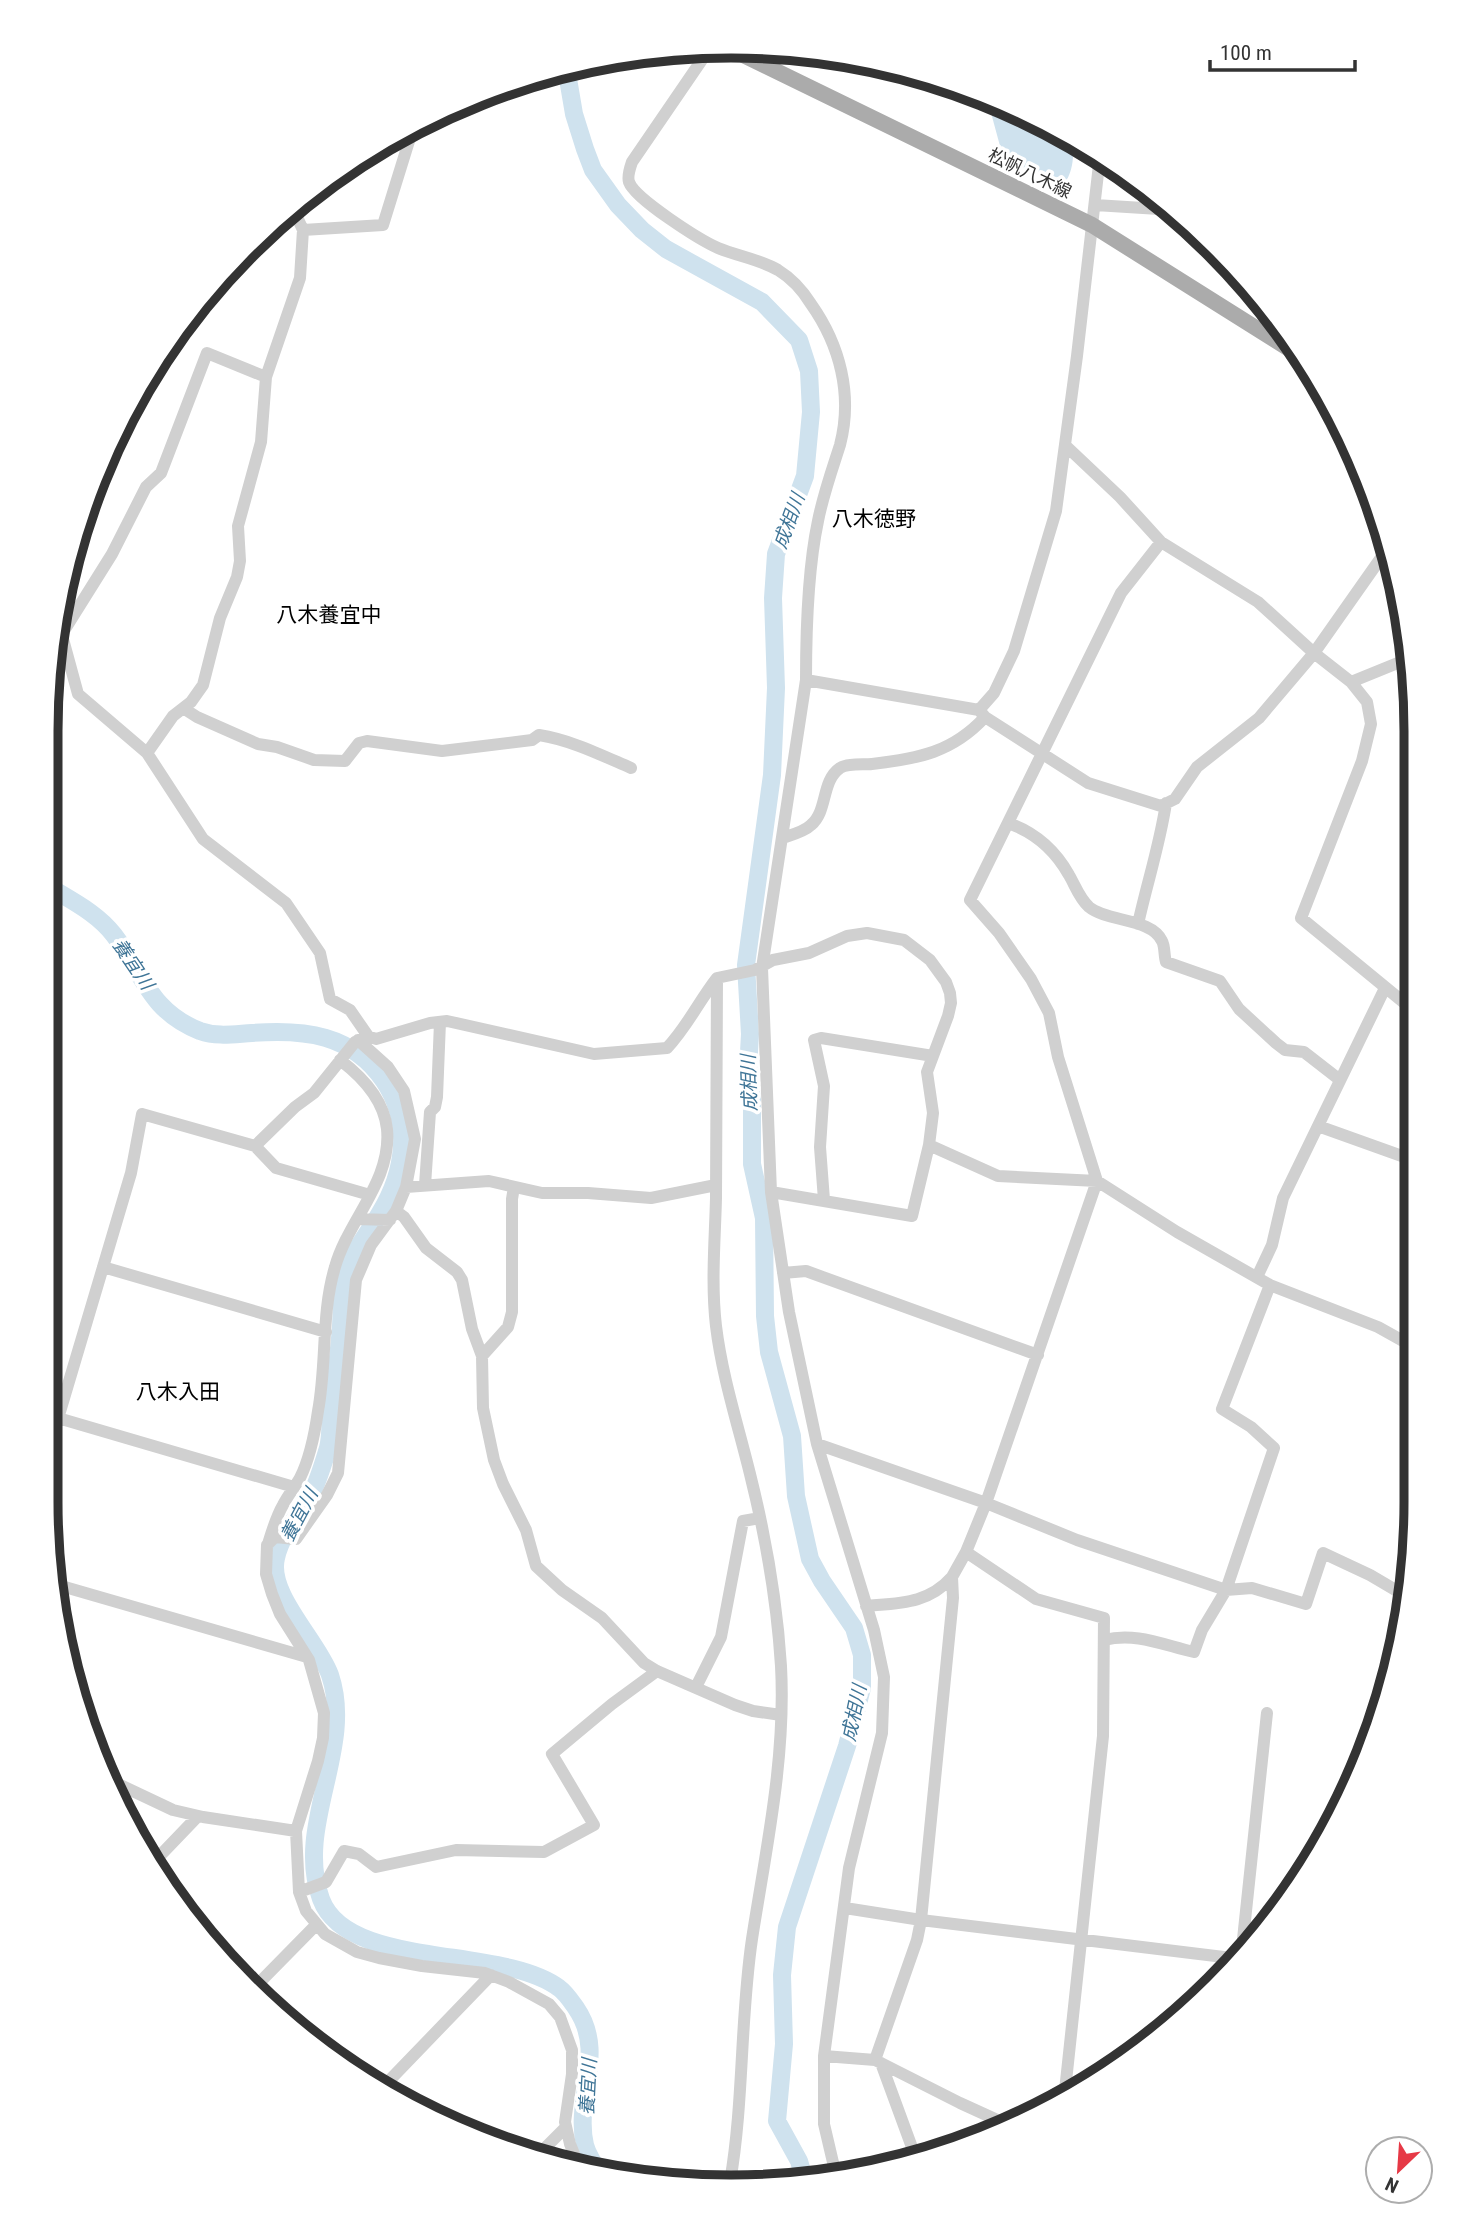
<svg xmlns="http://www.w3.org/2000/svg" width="1462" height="2233" font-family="'Roboto Condensed','Noto Sans JP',sans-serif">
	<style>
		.water { fill: #cfe2ee }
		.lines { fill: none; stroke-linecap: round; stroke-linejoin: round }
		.river { stroke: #cfe2ee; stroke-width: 18 }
		.minor { stroke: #d0d0d0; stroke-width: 12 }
		.major { stroke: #ababab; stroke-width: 16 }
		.labels { text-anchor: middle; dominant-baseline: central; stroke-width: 7; stroke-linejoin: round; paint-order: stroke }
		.street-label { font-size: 18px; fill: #333; stroke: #fff }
		.water-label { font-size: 19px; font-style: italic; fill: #3f7597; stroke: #fff }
		.quarter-label { font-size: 21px; fill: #000; stroke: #fff }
		.rim { fill: none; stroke: #333; stroke-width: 9 }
	</style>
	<rect width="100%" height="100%" fill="#fff"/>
	<path class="water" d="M987,98L1070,136C1075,151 1074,169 1065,183C1042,178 1014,167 1000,146Z"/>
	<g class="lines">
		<path class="river" d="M566,67L574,114L585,149L593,170L618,205L642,230L666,249L762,302L799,340L809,371L811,412L805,476L776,554L773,598L776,688L772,775L746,965L750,1034L748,1070L752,1100V1164L764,1218L765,1316L769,1352L792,1436L796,1496L810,1559L822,1581L854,1628L862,1655V1688L847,1746L787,1927L782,1975L784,2044L777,2121L799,2161L803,2175
			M51,888C74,902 98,914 114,935C143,973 149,1011 200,1031C217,1037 234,1034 252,1033C304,1029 352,1034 384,1081C412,1123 405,1172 380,1213C368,1234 353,1250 346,1274C341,1291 342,1308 341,1326C339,1355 335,1384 331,1413C330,1425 331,1436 328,1448C323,1464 318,1482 310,1497C298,1516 281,1535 276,1558C267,1594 318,1641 330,1675C355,1749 294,1825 321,1899C347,1970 502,1945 559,1988C566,1993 571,2001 576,2008C607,2053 574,2098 585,2145C588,2156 595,2166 602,2175"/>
		<path class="minor" d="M710,48L632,162C630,168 627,176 629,182C635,199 700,240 718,248C737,256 759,259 778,270C791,278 803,291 811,304C840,345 853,395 840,445C832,470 823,495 818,521C808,568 806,632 806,680
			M1095,205L1175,210
			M303,230L383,225L414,125
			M1066,446L1120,497L1161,542L1258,602L1314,653L1351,682L1367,702L1371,724L1362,761L1301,918L1413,1010
			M1161,542L1121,593L970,900L999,933L1031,979L1049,1013L1058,1057L1097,1181L986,1503L1077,1540L1226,1590L1274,1448L1251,1427L1222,1409L1270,1285
			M54,633L63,639L78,694L147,753L203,839L286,903L320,953L330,999L350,1010L368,1036
			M60,637L112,554L146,487L161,473L207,353L266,377
			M1351,682L1410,658
			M183,708L197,717L258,744L277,747L314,760L345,761L359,743L367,741L442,751L532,740L539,735C571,740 601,755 631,768
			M979,710L994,693L1014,651L1056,511L1077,356L1100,156
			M147,753L173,716L191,702L203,685L220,618L237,577L240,561L238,526L261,442L266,377L300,278L303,230L297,217L290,210
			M1008,823C1034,832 1055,850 1069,875C1075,885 1079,898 1089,907C1107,922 1152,918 1162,941C1165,946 1164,956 1166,962L1220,981L1239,1009L1276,1043L1285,1050L1304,1052L1340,1080
			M782,838C791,835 804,832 811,825C828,811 821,781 840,768C848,763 863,765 872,764C918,759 953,752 985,717
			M1138,924C1147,883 1160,844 1166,803
			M717,978C717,1051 717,1124 716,1198C715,1240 711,1283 716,1326C722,1376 738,1425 750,1474C766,1538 777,1601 781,1666C786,1758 766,1849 752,1939C740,2019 744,2101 730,2182
			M1318,1126L1413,1160
			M425,1185L430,1112L435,1107L437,1097L440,1022
			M406,1187L489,1181L542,1193H588L651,1198L716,1185
			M771,1192L912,1216L929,1145L998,1176L1097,1181L1177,1232L1270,1285L1378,1327L1412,1346
			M370,1195L276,1168L255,1146L295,1107L314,1093L355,1042L368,1036L376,1039L430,1023L447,1021L594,1054L667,1048C687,1027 699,1001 717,978L755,970L773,960L809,953L847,936L867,933L904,940L930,960L946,982L950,993L951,1003L948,1016L933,1056
			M824,1200L820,1147L824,1086L814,1040L821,1038L933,1056L927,1072L933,1113L929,1145
			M396,1211L404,1217L426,1248L457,1272L462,1280L472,1329L482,1356L483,1408L494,1460L503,1484L526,1530L536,1566L562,1590L602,1618L644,1663L657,1671L735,1705L753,1711L781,1715
			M357,1219L390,1220
			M103,1267L326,1332
			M783,1273L806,1271L1038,1355
			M1257,1277L1272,1245L1283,1198L1385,988
			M482,1356L508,1327L512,1312V1199L514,1187
			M58,1418L294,1487
			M51,1442L131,1173L142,1114L255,1146
			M817,1444L986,1503L966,1552L952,1577L953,1598L921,1920L917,1940L875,2060
			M268,1544C272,1531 276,1517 283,1505C288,1495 295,1487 300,1478C310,1458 315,1432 318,1411C327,1363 321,1313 335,1267C348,1220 392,1181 387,1129C384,1100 361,1076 340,1060
			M966,1552L1036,1599L1104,1618L1103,1736L1064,2100
			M51,1583L307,1657
			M866,1606C900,1603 928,1604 952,1577
			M1104,1640C1136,1632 1163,1645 1194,1652L1202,1630L1226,1590L1252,1588L1306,1604L1323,1553L1370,1575L1409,1598
			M696,1687L721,1637L743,1521L760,1518
			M115,1790L118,1784L173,1810L203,1817L296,1831L318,1761L323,1738L324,1713L309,1660L280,1614L272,1594L266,1574L267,1545L275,1537L296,1539L327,1495L338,1473L356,1280L371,1245L396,1211L406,1187L415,1139L404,1091L388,1067L358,1040
			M296,1831L299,1892L306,1911L325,1934L357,1952L379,1958L422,1966L485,1973L509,1982L549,2004L560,2017L572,2050V2074L565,2122L570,2144L580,2169
			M152,1864L198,1816
			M299,1892L326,1882L344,1851L359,1854L376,1867L456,1850L544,1852L594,1825L552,1754L612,1704L657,1671
			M845,1908L921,1920L1240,1959
			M1241,1958L1267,1713
			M257,1985L316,1925
			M824,2056L875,2060L960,2103L1006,2124
			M881,2063L917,2161
			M384,2086L491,1975
			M537,2156L566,2127
			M835,2171L824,2124V2056L849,1868L882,1733L884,1677L874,1630L817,1444L789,1312L771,1192L762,968L806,680L979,710L985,717L1088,783L1161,806L1175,799L1197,767L1259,718L1314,653L1390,545"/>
		<path class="major" d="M729,48L1092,225L1302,357"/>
	</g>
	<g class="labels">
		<g class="street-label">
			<text transform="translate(1030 173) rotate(26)">松帆八木線</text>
		</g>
		<g class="water-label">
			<text transform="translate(789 521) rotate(-70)">成相川</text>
			<text transform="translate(133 964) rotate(56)">養宜川</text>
			<text transform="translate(749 1083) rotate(-92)">成相川</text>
			<text transform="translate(299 1515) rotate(-62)">養宜川</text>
			<text transform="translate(854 1713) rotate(-78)">成相川</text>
			<text transform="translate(588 2087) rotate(-87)">養宜川</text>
		</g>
		<g class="quarter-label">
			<text x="874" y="519">八木徳野</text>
			<text x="329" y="615">八木養宜中</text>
			<text x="178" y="1392">八木入田</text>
		</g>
	</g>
	<path d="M0 0H1462V2233H0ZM731 58H731A673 673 0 0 1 1404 731V1502A673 673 0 0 1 731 2175H731A673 673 0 0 1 58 1502V731A673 673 0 0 1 731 58Z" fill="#fff" fill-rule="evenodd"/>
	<path class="rim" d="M731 58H731A673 673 0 0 1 1404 731V1502A673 673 0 0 1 731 2175H731A673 673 0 0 1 58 1502V731A673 673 0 0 1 731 58Z"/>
	<g transform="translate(1399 2170) rotate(205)"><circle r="33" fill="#ffffff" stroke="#adadad" stroke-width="2"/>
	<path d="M0-5L12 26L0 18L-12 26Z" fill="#e63946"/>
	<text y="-10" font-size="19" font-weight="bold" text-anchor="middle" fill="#333333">N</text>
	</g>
	<path d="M1210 60v10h145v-10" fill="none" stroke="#333333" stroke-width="3.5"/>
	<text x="1220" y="60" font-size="21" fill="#333333" stroke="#ffffff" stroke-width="5" paint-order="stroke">100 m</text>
</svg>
